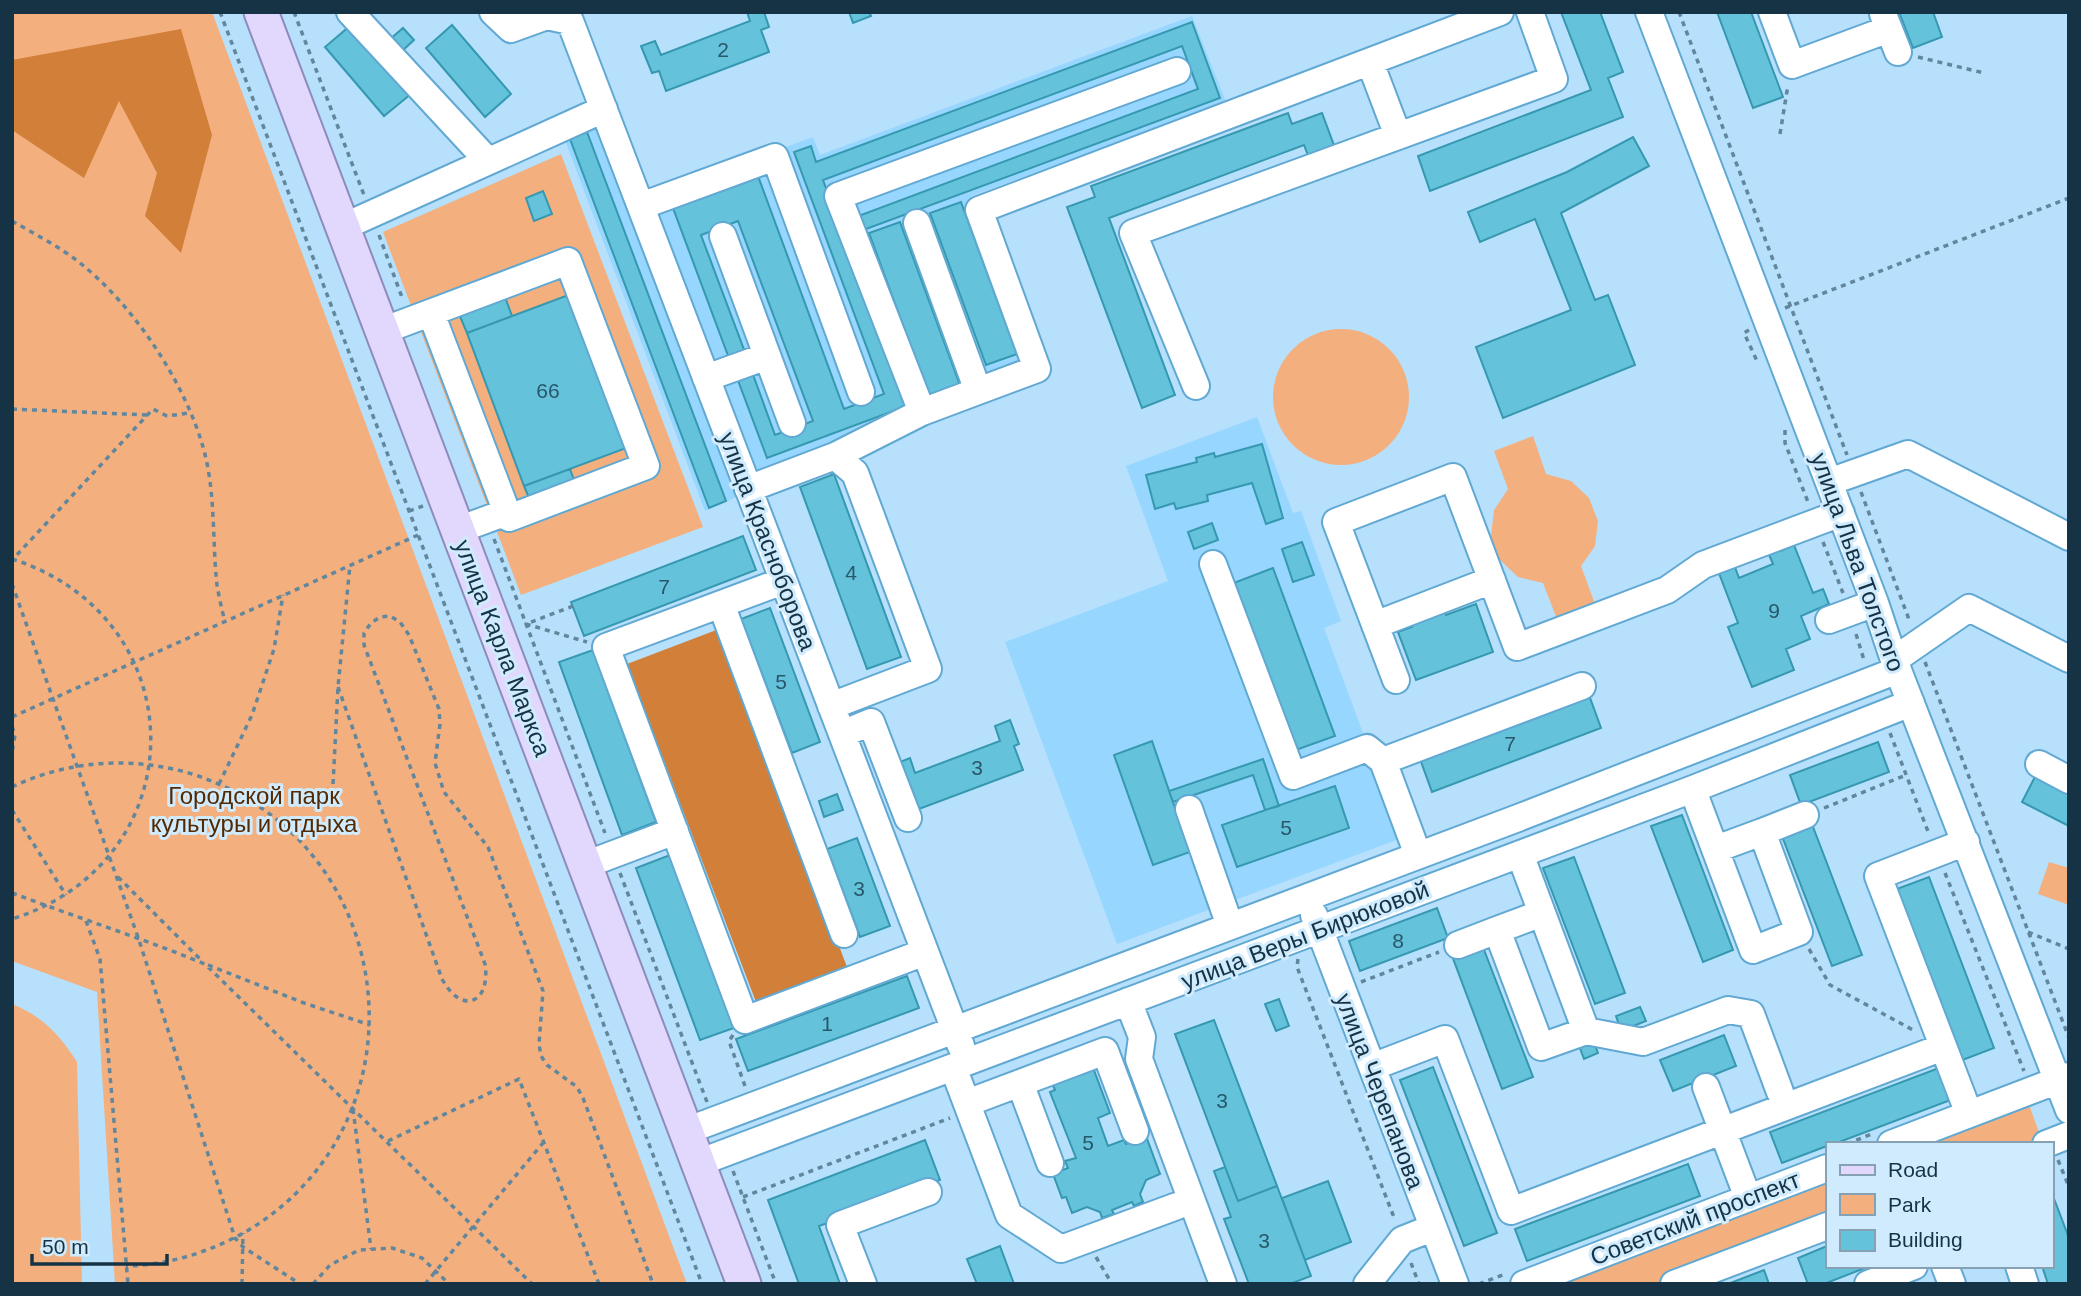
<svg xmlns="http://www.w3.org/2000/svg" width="2081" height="1296" font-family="Helvetica,sans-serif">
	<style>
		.built { fill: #97d6fe }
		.green { fill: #f3b07e }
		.forest { fill: #d27f39 }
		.building { fill: #64c2db; stroke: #3598b0; stroke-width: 2 }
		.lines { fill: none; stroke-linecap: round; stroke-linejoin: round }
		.minor-casing { stroke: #61a8d3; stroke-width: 30 }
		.major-casing { stroke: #8d8cbb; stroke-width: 37 }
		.path { stroke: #62869c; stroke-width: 3.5; stroke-dasharray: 5 5; stroke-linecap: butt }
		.minor { stroke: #fff; stroke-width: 26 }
		.major { stroke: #e2d7fd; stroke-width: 33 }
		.labels { text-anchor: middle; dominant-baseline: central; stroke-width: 6; stroke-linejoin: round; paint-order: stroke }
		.number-label { font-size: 21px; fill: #29576a }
		.street-label { font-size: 24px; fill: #153344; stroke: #cfebfd }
		.park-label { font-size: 24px; fill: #542a03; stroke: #cfebfd }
	</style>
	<rect width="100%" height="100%" fill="#b6e0fb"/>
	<path class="built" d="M1192,16L1226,102L971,196L1033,365L705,511L563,135L591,124L656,195L813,137L820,155Z
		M1257,417L1293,513L1301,511L1341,621L1324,628L1402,838L1117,944L1005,642L1168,581L1126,466Z"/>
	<path class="green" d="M12,12H212L687,1284H115L97,992L12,961Z
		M561,154L703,527L521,595L383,232Z
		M1273 397a68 68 0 1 1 136 0a68 68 0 1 1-136 0Z
		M1533,436L1546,474L1571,481L1589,498L1598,521L1595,546L1581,566L1595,604L1557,619L1543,583L1518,577L1499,559L1491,536L1494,510L1508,489L1494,451Z
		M2049,862L2069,868V905L2038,894Z
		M12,1004C42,1016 60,1035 77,1062L82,1284H12Z
		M2027,1099L2041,1138L2026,1144H1909Z
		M1827,1175V1219L1656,1284H1538Z"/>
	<path class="forest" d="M181,29L212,135L181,253L145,216L157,173L119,101L84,178L12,130V60Z
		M719,629L847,967L756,1002L627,664Z"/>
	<path class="building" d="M747,12H764L769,27L761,30L769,52L666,91L659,71L652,73L641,46L655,41L661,55L750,21Z
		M849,12H869L871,16L853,23Z
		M1561,12H1600L1623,72L1608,78L1623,117L1430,191L1418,156L1591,90Z
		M1717,12H1751L1783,97L1753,108Z
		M1899,12H1933L1942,37L1913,48Z
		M1192,22L1220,98L858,232L853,218L1198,89L1182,46L823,180L907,406L767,458L736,375L751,369L775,435L813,421L738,221L701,235L746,355L730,361L673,208L758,176L844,409L884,394L794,152L811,146L816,162Z
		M351,25L411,94L384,116L325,47Z
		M452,25L511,94L485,117L426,48Z
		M403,28L414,40L400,53L389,40Z
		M1288,113L1292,124L1322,113L1335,148L1309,158L1304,145L1109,218L1175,395L1142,408L1067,207L1095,197L1091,186Z
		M587,132L726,501L709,508L570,139Z
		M1633,137L1649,166L1561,213L1595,300L1608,295L1635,365L1503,418L1476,347L1571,310L1535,219L1480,242L1468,212L1567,172Z
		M543,191L552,214L534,221L526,198Z
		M961,202L1017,354L986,365L930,213Z
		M900,222L961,388L930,399L869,233Z
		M571,294L629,447L524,486L467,333Z
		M505,297L512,316L467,333L459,314Z
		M1262,444L1283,518L1266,524L1252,483L1207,495L1208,501L1176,509L1174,503L1155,509L1146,475L1197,462L1196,458L1214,453L1215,457Z
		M570,469L577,488L532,505L524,486Z
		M834,474L901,657L867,669L800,487Z
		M1212,523L1218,540L1194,549L1188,532Z
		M743,536L756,570L584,636L571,602Z
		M1777,541L1781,551L1794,545L1813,593L1823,589L1829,604L1801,616L1810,639L1786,649L1794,670L1752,687L1728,627L1738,623L1717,568L1733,562L1739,578L1773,564L1765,545Z
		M1302,542L1314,575L1293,582L1282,549Z
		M1273,568L1335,736L1293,751L1231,584Z
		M1476,604L1493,652L1416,680L1398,632L1412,627L1410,621L1444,608L1446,615Z
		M770,608L820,742L792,753L741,619Z
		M593,650L656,822L622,835L559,662Z
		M1589,695L1601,728L1432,792L1420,759Z
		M1010,720L1019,744L1014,746L1023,770L919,809L911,788L905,790L895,764L910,758L915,773L1000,741L995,726Z
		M1152,741L1190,852L1153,865L1114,755Z
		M1878,742L1889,772L1801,805L1790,775Z
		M1263,759L1279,806L1265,810L1253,775L1173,802L1169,791Z
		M2037,773L2069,790V826L2022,802Z
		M1335,786L1349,828L1237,867L1222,825Z
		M837,794L843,810L824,817L819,801Z
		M1682,815L1733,950L1703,962L1651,826Z
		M1810,819L1862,955L1832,966L1780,831Z
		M857,838L890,926L860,937L827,849Z
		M670,855L734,1028L700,1040L636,868Z
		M1574,857L1625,993L1595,1004L1543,868Z
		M1929,877L1994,1048L1960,1061L1894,890Z
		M1437,908L1448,938L1360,971L1349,941Z
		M1481,942L1533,1077L1502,1089L1451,953Z
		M907,976L919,1008L748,1071L736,1039Z
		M1279,999L1289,1026L1276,1031L1265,1004Z
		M1640,1007L1646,1021L1621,1031L1616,1016Z
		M1214,1020L1277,1186L1238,1201L1175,1034Z
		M1724,1035L1736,1066L1673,1091L1660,1060Z
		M1592,1037L1598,1053L1584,1059L1578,1043Z
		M1092,1065L1110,1113L1098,1118L1108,1146L1124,1140L1126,1144L1146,1136L1160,1174L1146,1180L1140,1194L1143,1202L1134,1206L1132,1202L1112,1210L1114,1214L1102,1218L1100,1212L1087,1207L1072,1213L1066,1197L1062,1198L1053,1174L1068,1168L1065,1161L1076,1158L1050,1092L1055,1090L1051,1081Z
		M1944,1066L1956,1098L1834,1144H1827V1146L1782,1163L1770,1132Z
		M1433,1067L1497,1233L1464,1246L1400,1080Z
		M925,1140L940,1180L819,1226L840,1284H799L768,1200Z
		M1688,1164L1700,1196L1527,1261L1515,1229Z
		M1225,1167L1238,1201L1277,1186L1311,1276L1290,1284H1249L1224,1219L1231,1217L1214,1171Z
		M1328,1181L1351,1242L1305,1260L1282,1198Z
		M2053,1196L2069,1238V1284H2048L2042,1266H2051V1197Z
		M1000,1246L1014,1284H977L967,1259Z
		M1827,1246V1266H1870L1824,1284H1808L1798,1258Z
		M1764,1270L1769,1284H1728Z"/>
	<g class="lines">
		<defs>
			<path id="minor" d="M350,12L488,161
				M493,12L511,29L547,16L570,21
				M1649,12L1875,603L1894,660L2069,1110
				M1772,12L1792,65L1889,29
				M1883,14L1898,52
				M570,21L961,1046
				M1370,62L1398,136
				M641,206L775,157L861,392
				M917,223L978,391L922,412
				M343,227L604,109
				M723,236L792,423
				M382,331L568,261L646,466L509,518L431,313
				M706,378L767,356
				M1196,386L1133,233L1554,79L1530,12
				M978,391L1037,369L979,210L1500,12
				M1829,482L1908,454L2069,537
				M748,489L835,456L922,412L838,196L1177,71
				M458,530L507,512
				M1213,564L1293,776L1367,748L1383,761
				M783,581L606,647L745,1020L925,952
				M721,604L844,934
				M1829,620L1875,603
				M1375,625L1492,580
				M1894,660L1969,608L2069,659
				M1396,680L1336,522L1453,477L1517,647L1667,590L1703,565L1841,513
				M831,706L928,669L855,473L835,456
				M842,734L871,722L908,818
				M2039,764L2069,780
				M1693,789L1698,804L1753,950L1799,932L1762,832L1716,849
				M1189,809L1230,926
				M1762,832L1805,815
				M1966,842L1878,876L1969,1114
				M1520,854L1586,1031
				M1418,855L1383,761L1582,686
				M585,865L675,831
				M1542,913L1497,930L1541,1047L1586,1031L1643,1042L1728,1010L1751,1014L1780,1092
				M1314,915L1455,1284
				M1458,945L1497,930
				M1128,1001L1142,1037L1139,1059L1223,1284
				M953,1067L1009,1215L1061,1249L1177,1206
				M1372,1067L1445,1039L1511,1211L1943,1047
				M1020,1083L1050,1163
				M1706,1087L1748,1198
				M967,1103L1105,1051L1135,1131
				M686,1131L1518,818L1898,670
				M1891,1144L2069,1076
				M2046,1144L2069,1135
				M698,1163L1693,789L1911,703
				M1945,1266L1952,1284
				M2019,1266L2025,1284
				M863,1284L840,1225L928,1192
				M1367,1284L1402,1240L1432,1228
				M1524,1284L1827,1168
				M1674,1284L1827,1226
				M1868,1284L1914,1266"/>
			<path id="major" d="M261,12L744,1284"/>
		</defs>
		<use href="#minor" class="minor-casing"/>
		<use href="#major" class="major-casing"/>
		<path class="path" d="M220,12L702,1284
			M294,12L364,195
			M1679,12L1847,455
			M1918,57L1984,73
			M1780,134L1788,85
			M12,221C35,234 60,247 80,263C134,306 184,381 203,447C216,492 212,540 217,585C219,597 222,610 225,622
			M379,235L403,300
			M1785,308L2069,198
			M1749,330L1744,333L1757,361
			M12,409L147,415
			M1785,430V443L1808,502
			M1861,492L1910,622
			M409,511L423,506
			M494,539L605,833
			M1823,542L1843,593
			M12,559C197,618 197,861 12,919
			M12,563L13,559L153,409L167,416L189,413
			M12,584L138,937L235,1238L243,1247L300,1284
			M573,606L526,624L587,642
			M1856,634L1864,660
			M1925,662L2069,1038
			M338,687L442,979C462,1016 491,1003 485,964L364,645V633L371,623L380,617L390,616L400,622L409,635L439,709L440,724L435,763L444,792L488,847L543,991L539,1044L541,1056L547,1065L577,1087L583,1098L653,1284
			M12,717L418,535
			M12,726L15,735L12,753
			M1890,733L1929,834
			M219,784L252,715L274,649L283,595
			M12,787C68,760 134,756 192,774C399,840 434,1119 247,1231C210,1252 169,1265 126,1266
			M332,804L338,687L350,565
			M1824,808L1906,775
			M12,810L66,895
			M620,873L707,1102
			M1945,873L2024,1071
			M118,877L202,961
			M12,893C76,917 141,938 205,964L532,1284
			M86,921L100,959L128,1284
			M2028,932L2069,949
			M1809,949L1830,985L1913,1030
			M1298,959L1297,967L1395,1220
			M208,965L304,1003L370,1025
			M1361,982L1439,952
			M733,1035L729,1041L745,1086
			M353,1109L371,1249
			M388,1141L519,1079L599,1284
			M1847,1144L1874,1133
			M2058,1160L2069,1187
			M733,1171L776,1284
			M743,1197L950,1118
			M1096,1257L1112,1284
			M1411,1263L1419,1284
			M242,1284L243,1233
			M313,1284L330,1265L359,1250L392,1248L422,1258L449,1284
			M425,1284L543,1143
			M1479,1284L1505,1274"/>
		<use href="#minor" class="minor"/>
		<use href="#major" class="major"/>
	</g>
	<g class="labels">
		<g class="number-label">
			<text x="723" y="49">2</text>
			<text x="548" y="390">66</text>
			<text x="851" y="572">4</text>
			<text x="664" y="586">7</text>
			<text x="1774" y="610">9</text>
			<text x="781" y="681">5</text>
			<text x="1510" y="743">7</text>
			<text x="977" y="767">3</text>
			<text x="1286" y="827">5</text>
			<text x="859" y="888">3</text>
			<text x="1398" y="940">8</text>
			<text x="827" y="1023">1</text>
			<text x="1222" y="1100">3</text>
			<text x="1088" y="1142">5</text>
			<text x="1264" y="1240">3</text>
		</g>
		<g class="street-label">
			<text transform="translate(768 541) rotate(69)">улица Красноборова</text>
			<text transform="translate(1858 562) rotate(70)">улица Льва Толстого</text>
			<text transform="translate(503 648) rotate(69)">улица Карла Маркса</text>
			<text transform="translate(1305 935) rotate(-21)">улица Веры Бирюковой</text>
			<text transform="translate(1380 1091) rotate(69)">улица Черепанова</text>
			<text transform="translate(1695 1218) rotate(-21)">Советский проспект</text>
		</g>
		<g class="park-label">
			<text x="254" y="795">Городской парк<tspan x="254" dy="28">культуры и отдыха</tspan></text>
		</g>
	</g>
	<rect width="2081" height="1296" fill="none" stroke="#153344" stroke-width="28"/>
	<rect x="1826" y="1142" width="228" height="126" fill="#cfebfd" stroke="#85a1b3" stroke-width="2"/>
	<rect x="1840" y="1165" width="35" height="10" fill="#e2d7fd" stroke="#85a1b3" stroke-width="2"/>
	<text x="1888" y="1177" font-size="21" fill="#153344">Road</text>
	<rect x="1840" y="1194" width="35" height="21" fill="#f3b07e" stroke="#85a1b3" stroke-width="2"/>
	<text x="1888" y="1212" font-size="21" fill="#153344">Park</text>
	<rect x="1840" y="1230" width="35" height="21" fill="#64c2db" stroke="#85a1b3" stroke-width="2"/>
	<text x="1888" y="1247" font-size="21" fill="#153344">Building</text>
	<path d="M32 1254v10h135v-10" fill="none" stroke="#153344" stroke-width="3.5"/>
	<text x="42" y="1254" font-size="21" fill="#153344" stroke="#cfebfd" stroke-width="5" paint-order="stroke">50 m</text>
</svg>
